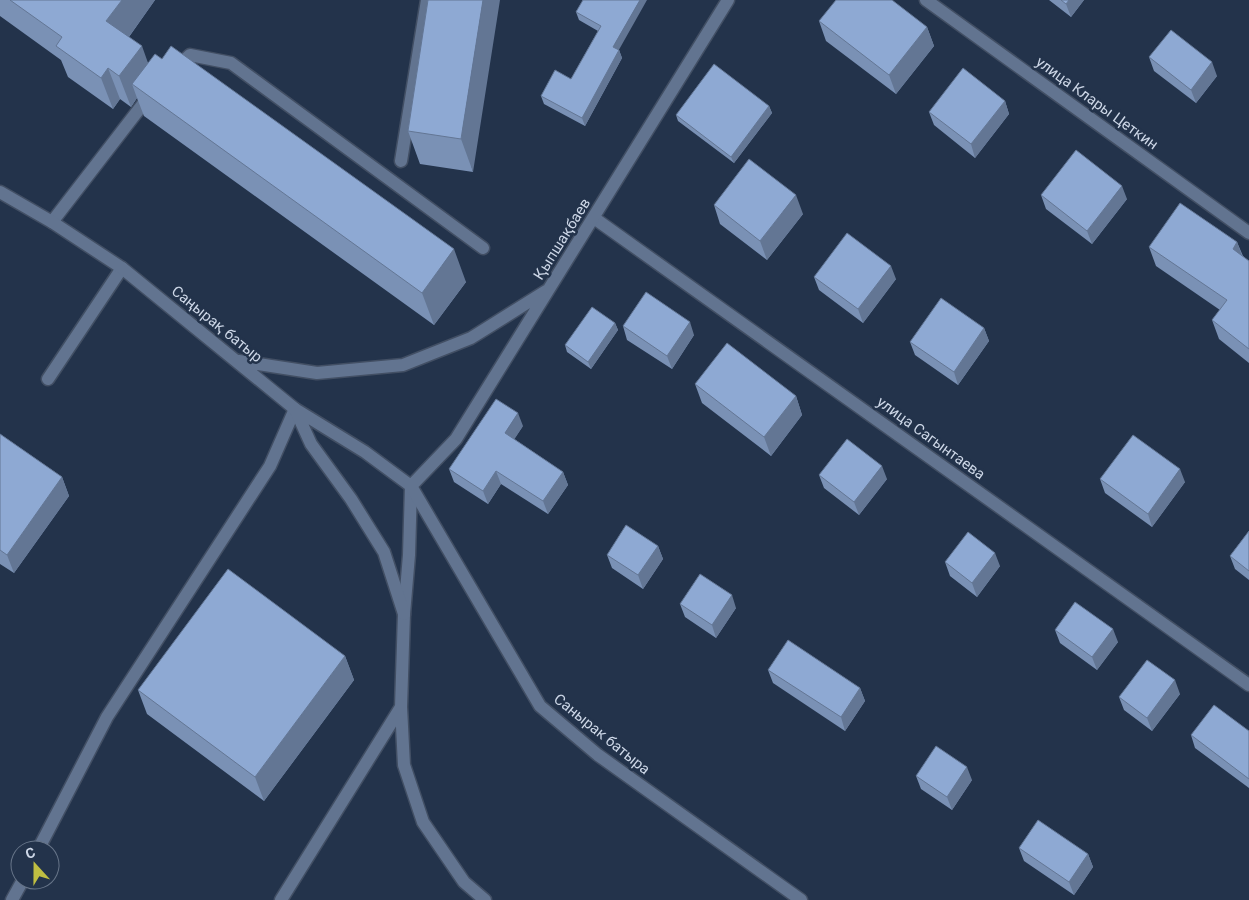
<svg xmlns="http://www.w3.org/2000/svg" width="1249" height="900" font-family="Roboto,sans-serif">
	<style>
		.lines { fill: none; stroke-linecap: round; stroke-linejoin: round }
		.service-casing { stroke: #424f64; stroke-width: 15 }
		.minor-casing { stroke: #424f64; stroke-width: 15 }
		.tertiary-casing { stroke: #424f64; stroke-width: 15 }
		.service { stroke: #627490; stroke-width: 12 }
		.minor { stroke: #627490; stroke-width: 12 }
		.tertiary { stroke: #627490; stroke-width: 12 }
		.wall { fill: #7a91b5 }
		.shaded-wall { fill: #637694 }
		.building { fill: #8ea9d3; stroke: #637694 }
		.labels { text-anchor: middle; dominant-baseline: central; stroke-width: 5; stroke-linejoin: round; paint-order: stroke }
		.street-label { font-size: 15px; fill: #cdd7e7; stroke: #23334b }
	</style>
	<rect width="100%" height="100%" fill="#23334b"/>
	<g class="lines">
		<defs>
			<path id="service" d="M176,68L190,55L231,63L483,248
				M401,161L427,0
				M52,222L150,95
				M38,850L107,717L270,466L295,409
				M12,900L23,880"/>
			<path id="minor" d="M926,0L1249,233
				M594,218L1249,685
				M48,379L122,268
				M411,486L409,555L404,614L401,707L404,765L423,822L464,882L485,900
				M281,900L401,707"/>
			<path id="tertiary" d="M0,192L52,222L122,268L295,409L365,452L411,486L540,706L598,755L801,900
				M239,361L317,373L403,365L471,338L546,291
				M295,409L311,444L351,499L384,552L404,614
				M411,486L456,439L728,0"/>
		</defs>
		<use href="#service" class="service-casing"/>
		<use href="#minor" class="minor-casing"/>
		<use href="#tertiary" class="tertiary-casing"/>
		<use href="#service" class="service"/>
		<use href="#minor" class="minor"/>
		<use href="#tertiary" class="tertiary"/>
	</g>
	<path class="wall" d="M0,0H155L129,37L148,63L466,282L434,325L144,116L137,98L131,107L120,99L113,109L68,77L61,60L0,16Z
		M428,0L473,172L420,164L408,131Z
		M583,0L619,50L622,58L585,126L544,104L541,96L571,79L598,31L579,20L576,12Z
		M1049,0H1084L1071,17Z
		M819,21L927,27L934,46L896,94L826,41Z
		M1149,57L1217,76L1196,103L1154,71Z
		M1005,101L1009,114L975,158L934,125L929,112Z
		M769,106L772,113L734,163L678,121L676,115Z
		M1041,195L1127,199L1092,244L1046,209Z
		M714,205L803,214L767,260L720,224Z
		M1237,242L1243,256L1249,261V363L1219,339L1212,320L1220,310L1156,266L1149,247Z
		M814,277L896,279L863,323L819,290Z
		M615,323L618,330L591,369L567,352L565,345Z
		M623,326L694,335L672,369L627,340Z
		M984,328L989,341L958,385L915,355L910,342Z
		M695,384L796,396L802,415L771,456L702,403Z
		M523,426L514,439L563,472L568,485L548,514L501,484L488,504L454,482L449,469Z
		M0,434L62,477L69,496L14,573L0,564Z
		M819,475L887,479L859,515L824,488Z
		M1100,479L1185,482L1152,527L1105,493Z
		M1249,531V580L1235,569L1230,556Z
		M658,546L663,559L643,589L612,568L607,555Z
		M945,562L1000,566L977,597L950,576Z
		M680,604L736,608L716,638L685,617Z
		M1055,630L1118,642L1097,670L1060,643Z
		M345,656L354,680L264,801L147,714L138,690Z
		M768,670L860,688L865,701L845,731L773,683Z
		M1180,694L1152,731L1124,710L1119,697Z
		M1249,731V788L1195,748L1191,735Z
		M916,776L972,780L952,810L921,789Z
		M1019,848L1088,854L1093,867L1074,895L1024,861Z"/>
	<path class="shaded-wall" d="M122,0H155L118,52L106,21Z
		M483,0H500L473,172L461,139Z
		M640,0H647L616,55L613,47Z
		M1069,0H1084L1071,17L1066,4Z
		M927,27L934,46L896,94L889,75Z
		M142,46L153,77L132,84L137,98L131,107L119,76Z
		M619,50L622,58L585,126L582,118Z
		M1212,62L1217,76L1196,103L1191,90Z
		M108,68L120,99L113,109L101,78Z
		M1005,101L1009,114L975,158L971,144Z
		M769,106L772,113L734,163L731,157Z
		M1122,186L1127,199L1092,244L1087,231Z
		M796,195L803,214L767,260L760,241Z
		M1237,242L1244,261L1233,249Z
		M454,249L466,282L434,325L422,293Z
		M891,266L896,279L863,323L858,309Z
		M690,322L694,335L672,369L667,356Z
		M615,323L618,330L591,369L588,362Z
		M984,328L989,341L958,385L954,372Z
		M796,396L802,415L771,456L764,437Z
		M518,413L523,426L510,446L505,433Z
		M882,466L887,479L859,515L854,502Z
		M1180,469L1185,482L1152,527L1148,514Z
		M496,471L501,484L488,504L483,491Z
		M563,472L568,485L548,514L543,501Z
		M62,477L69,496L14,573L7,555Z
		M658,546L663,559L643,589L638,575Z
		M995,553L1000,566L977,597L972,583Z
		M732,595L736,608L716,638L712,625Z
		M1113,629L1118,642L1097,670L1092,657Z
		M345,656L354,680L264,801L255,777Z
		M1175,680L1180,694L1152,731L1147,718Z
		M860,688L865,701L845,731L841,717Z
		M967,767L972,780L952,810L947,797Z
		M1088,854L1093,867L1074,895L1069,882Z"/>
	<path class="building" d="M10,0H122L106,21L142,46L119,76L108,68L101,78L56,46L62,37Z
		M428,0H483L461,139L408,131Z
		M583,0H640L613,47L619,50L582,118L541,96L555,70L571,79L601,26L576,12Z
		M836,0H892L927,27L889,75L819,21Z
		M1061,0H1069L1066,4Z
		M1171,30L1212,62L1191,90L1149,57Z
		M171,46L454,249L422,293L132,84L155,54L162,59Z
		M714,64L769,106L731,157L676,115Z
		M963,68L1005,101L971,144L929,112Z
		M1076,150L1122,186L1087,231L1041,195Z
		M749,159L796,195L760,241L714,205Z
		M1180,203L1237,242L1233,249L1249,261V349L1212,320L1227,300L1149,247Z
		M847,233L891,266L858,309L814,277Z
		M646,292L690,322L667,356L623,326Z
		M941,298L984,328L954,372L910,342Z
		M592,307L615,323L588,362L565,345Z
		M727,343L796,396L764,437L695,384Z
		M496,399L518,413L505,433L563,472L543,501L496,471L483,491L449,469Z
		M0,434L62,477L7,555L0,550Z
		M1133,435L1180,469L1148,514L1100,479Z
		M847,439L882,466L854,502L819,475Z
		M626,525L658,546L638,575L607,555Z
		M1249,531V571L1230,556Z
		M968,532L995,553L972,583L945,562Z
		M228,569L345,656L255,777L138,690Z
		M700,574L732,595L712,625L680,604Z
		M1075,602L1113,629L1092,657L1055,630Z
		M788,640L860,688L841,717L768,670Z
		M1147,660L1175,680L1147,718L1119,697Z
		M1214,705L1249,731V779L1191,735Z
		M936,746L967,767L947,797L916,776Z
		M1038,820L1088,854L1069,882L1019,848Z"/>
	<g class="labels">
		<g class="street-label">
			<text transform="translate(1097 103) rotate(36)">улица Клары Цеткин</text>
			<text transform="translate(562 239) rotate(-58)">Қыпшақбаев</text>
			<text transform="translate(217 324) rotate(39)">Саңырақ батыр</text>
			<text transform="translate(931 438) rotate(36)">улица Сагынтаева</text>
			<text transform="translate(602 734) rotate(39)">Санырак батыра</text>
		</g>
	</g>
	<g transform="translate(35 865) rotate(339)"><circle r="24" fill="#23334b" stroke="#677589"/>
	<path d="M0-4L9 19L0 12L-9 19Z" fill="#bfbe42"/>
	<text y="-8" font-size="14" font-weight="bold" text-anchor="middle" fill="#cdd7e7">С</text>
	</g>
</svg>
